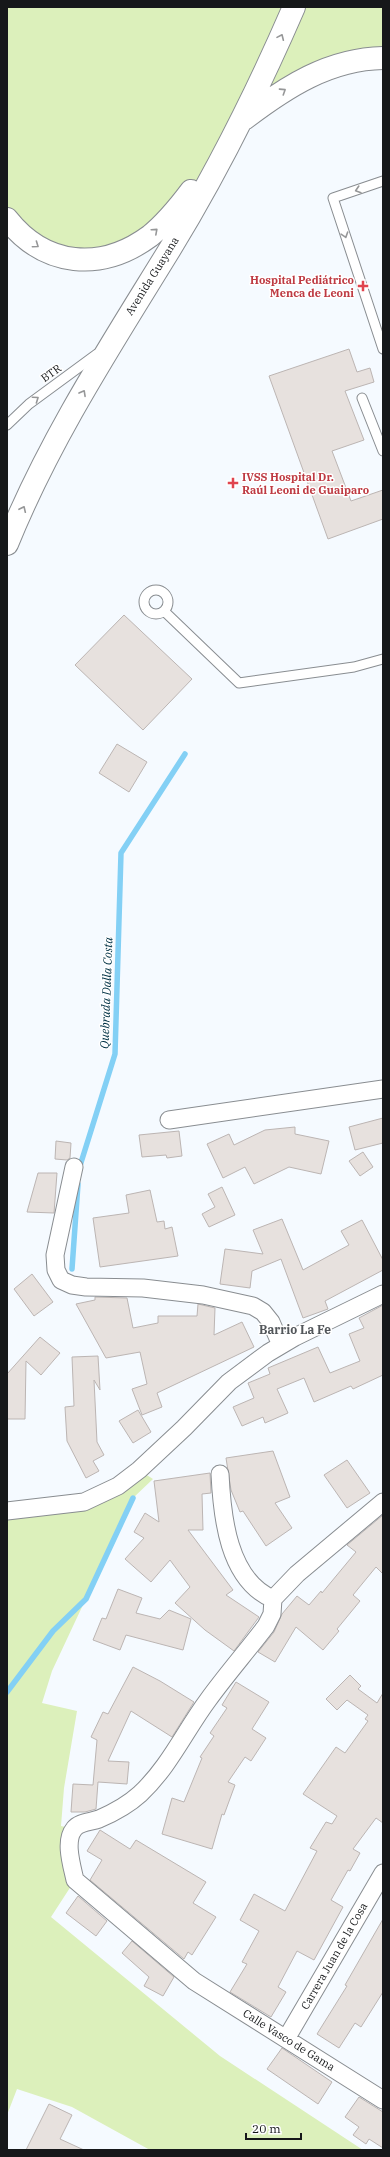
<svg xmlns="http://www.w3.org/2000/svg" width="390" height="2157" font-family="'IBM Plex Serif',serif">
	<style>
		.green { fill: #dcf0bb }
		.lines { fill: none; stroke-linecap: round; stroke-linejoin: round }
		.stream { stroke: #83d0f5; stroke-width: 5.5 }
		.building { fill: #e7e1de; stroke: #bcb5b3 }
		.service-casing { stroke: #898d91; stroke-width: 11 }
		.minor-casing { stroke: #898d91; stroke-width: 19 }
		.primary-casing { stroke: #898d91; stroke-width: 24 }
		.service { stroke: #fff; stroke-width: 9 }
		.minor { stroke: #fff; stroke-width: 17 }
		.primary { stroke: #fff; stroke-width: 22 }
		.oneway { stroke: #969798 }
		.health-dot { fill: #e0444e; stroke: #fff; stroke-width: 1.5 }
		.labels { text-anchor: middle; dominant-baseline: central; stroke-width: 3; stroke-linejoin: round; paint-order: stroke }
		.street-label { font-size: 11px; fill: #16181a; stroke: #fff }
		.health-label { font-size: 11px; font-weight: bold; fill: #be3a42; stroke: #fff; text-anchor: end }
		.water-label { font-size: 12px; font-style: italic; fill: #013245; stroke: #fff }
		.neighbourhood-label { font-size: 12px; font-weight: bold; fill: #52565a; stroke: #fff }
	</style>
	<rect width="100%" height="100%" fill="#f5faff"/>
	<path class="green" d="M7,7H383V58L285,89L227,148L167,220L89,260L7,219Z
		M139,1470L153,1479L133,1498L52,1671L42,1703L77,1711L64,1788L61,1826L74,1829L75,1880L51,1917L220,2056L363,2150H150L72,2107L17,2089L7,2115V1511L61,1505Z"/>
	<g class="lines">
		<path class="stream" d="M79,1169L115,1054L121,853L185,754
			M72,1269L78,1184
			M7,1692L53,1631L86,1599L133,1498"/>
	</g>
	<path class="building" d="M349,349L357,372L370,368L374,382L345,391L364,440L332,451L351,501L383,490V519L328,539L269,376Z
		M124,615L192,679L143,730L75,665Z
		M117,744L147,762L129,792L99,773Z
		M383,1118V1143L355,1150L349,1127Z
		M295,1127V1134L329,1141L321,1174L289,1167L254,1184L245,1167L223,1178L207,1144L229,1134L234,1145L265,1130Z
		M179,1131L182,1156L167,1158L166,1155L142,1157L139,1135Z
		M56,1141L71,1143L70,1158L67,1160L55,1159Z
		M363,1152L373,1167L360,1176L349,1161Z
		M38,1173H57L54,1213L27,1212Z
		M222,1187L235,1215L209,1227L202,1214L215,1207L208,1194Z
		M150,1190L157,1222L164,1221L165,1229L172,1227L178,1256L100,1267L93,1218L129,1213L126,1195Z
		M282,1219L303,1270L349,1245L341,1231L362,1220L383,1260V1270L325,1301L328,1309L303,1318L281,1259L252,1271L250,1288L220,1284L225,1249L263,1254L253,1230Z
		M32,1274L53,1302L34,1316L14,1289Z
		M95,1297L127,1298L133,1328L158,1323V1316H197L198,1304L215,1308L214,1335L242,1322L254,1347L157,1393L162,1407L142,1415L132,1389L147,1384L140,1352L106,1358L76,1304L95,1300Z
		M383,1305V1375L353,1389L351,1386L314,1402L304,1378L277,1389L288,1413L265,1423L263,1417L242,1426L233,1407L254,1398L248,1383L270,1374L268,1368L318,1347L330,1373L360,1361L349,1334L364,1328L359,1318Z
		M40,1337L60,1353L41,1375L26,1361L25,1419H7V1374Z
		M98,1356L100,1390L94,1380L97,1442L104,1455L93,1461L99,1471L86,1478L67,1441L65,1407L74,1406L72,1357Z
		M138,1410L151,1432L133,1443L119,1421Z
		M273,1451L290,1497L275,1503L292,1528L266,1546L243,1511L240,1512L231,1490L226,1458Z
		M347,1460L370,1493L347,1508L324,1475Z
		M210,1473L211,1493L202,1494L203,1530H188L233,1590L226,1595L259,1617L234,1651L205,1630L175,1603L190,1587L170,1560L151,1582L125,1559L144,1538L134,1532L145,1513L159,1522L154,1481Z
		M383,1515V1574L376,1567L353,1595L360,1601L337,1629L339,1631L323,1650L296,1627L275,1662L258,1652L274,1632L282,1614L297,1596L309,1605L321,1591L322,1593L356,1552L347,1545Z
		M118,1589L142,1598L136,1613L160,1619L169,1610L191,1619L183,1650L126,1635L120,1650L93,1640L102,1618L106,1619Z
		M133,1667L160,1681L194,1702L172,1737L131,1711L108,1761L129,1762L127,1784L98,1782L96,1809L85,1812H71L73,1784L93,1785L97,1740L91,1737L103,1712L108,1714Z
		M350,1675L361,1686L358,1689L377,1703L383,1693V1823L376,1818L353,1849L360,1853L350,1871L348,1870L331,1900L343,1907L314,1960L297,1951L278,1987L286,1992L271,2017L230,1992L247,1964L242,1962L259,1931L240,1920L254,1894L285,1911L317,1851L310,1848L326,1822L332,1824L337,1816L303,1794L336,1747L345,1753L368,1721L365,1719L368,1715L347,1700L337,1710L326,1699Z
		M236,1682L269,1702L252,1729L266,1738L251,1761L245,1757L228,1782L235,1785L224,1815L222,1814L212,1849L162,1834L172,1798L184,1802L202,1758L200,1757L214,1736L210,1733L227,1708L222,1705Z
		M100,1830L130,1849L136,1840L206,1882L193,1903L216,1917L192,1955L188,1952L184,1959L90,1880L102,1860L87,1851Z
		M78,1896L107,1921L96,1936L66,1913Z
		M383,1919V1992L361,2027L355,2023L339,2048L317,2034L347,1986L345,1985Z
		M132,1941L174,1977L163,1996L144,1986L149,1977L122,1953Z
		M282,2048L332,2082L318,2104L267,2069Z
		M359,2097L383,2112V2148L369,2139L366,2144L353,2135L359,2127L345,2117Z
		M49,2104L72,2115L60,2139L84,2150H26Z"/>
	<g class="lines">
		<defs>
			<path id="service" d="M383,181L333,198L383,349
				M362,398L383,451
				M7,425L29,404L97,354
				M144 602a12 12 0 1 1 24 0a12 12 0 1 1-24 0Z
				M164,611L239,683L354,667L383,659"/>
			<path id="minor" d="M169,1120L383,1089
				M74,1167L55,1255L56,1270L61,1280L72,1285L86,1287L143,1288L203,1295L253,1306L263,1312L271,1322L281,1345
				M220,1474C222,1516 228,1580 273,1599
				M383,1502L297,1574L273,1599L272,1614L266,1626C247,1651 226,1675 208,1700C185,1731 169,1767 140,1794C129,1804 113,1813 99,1819C91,1822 79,1822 74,1829C64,1841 72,1866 75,1880L194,1981L383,2100
				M7,1511L84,1502L118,1486L139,1470L184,1428L229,1382L268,1353L295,1337L383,1294
				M286,2039L383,1873"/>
			<path id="primary" d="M244,119C286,87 329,59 383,58
				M7,219C45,267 101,272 150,236C166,223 179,207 191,191
				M7,544C49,440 111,345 170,249C217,172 258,90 294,7"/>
		</defs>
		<use href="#service" class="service-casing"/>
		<use href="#minor" class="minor-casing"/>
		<use href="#primary" class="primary-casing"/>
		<use href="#service" class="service"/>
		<use href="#minor" class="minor"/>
		<use href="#primary" class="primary"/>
	</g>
	<defs><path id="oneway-chevron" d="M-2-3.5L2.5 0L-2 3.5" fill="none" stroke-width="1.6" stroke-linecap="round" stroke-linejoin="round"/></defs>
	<g class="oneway">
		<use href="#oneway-chevron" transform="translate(281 37) rotate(-66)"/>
		<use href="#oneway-chevron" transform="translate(283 91) rotate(-33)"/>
		<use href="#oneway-chevron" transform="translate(358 190) rotate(162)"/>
		<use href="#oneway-chevron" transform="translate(155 231) rotate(-42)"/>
		<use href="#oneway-chevron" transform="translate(345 235) rotate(72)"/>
		<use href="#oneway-chevron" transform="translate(36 245) rotate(35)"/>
		<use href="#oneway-chevron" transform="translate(83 393) rotate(-61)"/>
		<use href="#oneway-chevron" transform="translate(36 399) rotate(-35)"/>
		<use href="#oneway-chevron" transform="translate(23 509) rotate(-65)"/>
	</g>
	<g class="health-dot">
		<path d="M361 280h4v4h4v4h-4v4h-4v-4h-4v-4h4z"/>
		<path d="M231 477h4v4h4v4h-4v4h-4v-4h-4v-4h4z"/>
	</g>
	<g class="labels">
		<g class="street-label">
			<text transform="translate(152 276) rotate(-58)">Avenida Guayana</text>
			<text transform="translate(51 373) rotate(-36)">BTR</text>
			<text transform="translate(334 1956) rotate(-60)">Carrera Juan de la Cosa</text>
			<text transform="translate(289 2040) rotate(32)">Calle Vasco de Gama</text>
		</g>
		<g class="health-label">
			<text x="354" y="280">Hospital Pediátrico<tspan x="354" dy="13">Menca de Leoni</tspan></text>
			<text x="242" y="477" text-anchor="start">IVSS Hospital Dr.<tspan x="242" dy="13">Raúl Leoni de Guaiparo</tspan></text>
		</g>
		<g class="water-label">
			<text transform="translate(106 993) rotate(-88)">Quebrada Dalla Costa</text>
		</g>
		<g class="neighbourhood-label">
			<text x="295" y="1329">Barrio La Fe</text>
		</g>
	</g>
	<rect width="390" height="2157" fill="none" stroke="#16181a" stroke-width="16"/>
	<path d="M246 2133v6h55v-6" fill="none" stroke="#16181a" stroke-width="2"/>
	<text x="252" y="2133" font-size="12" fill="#16181a" stroke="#ffffff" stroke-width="3" paint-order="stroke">20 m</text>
</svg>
